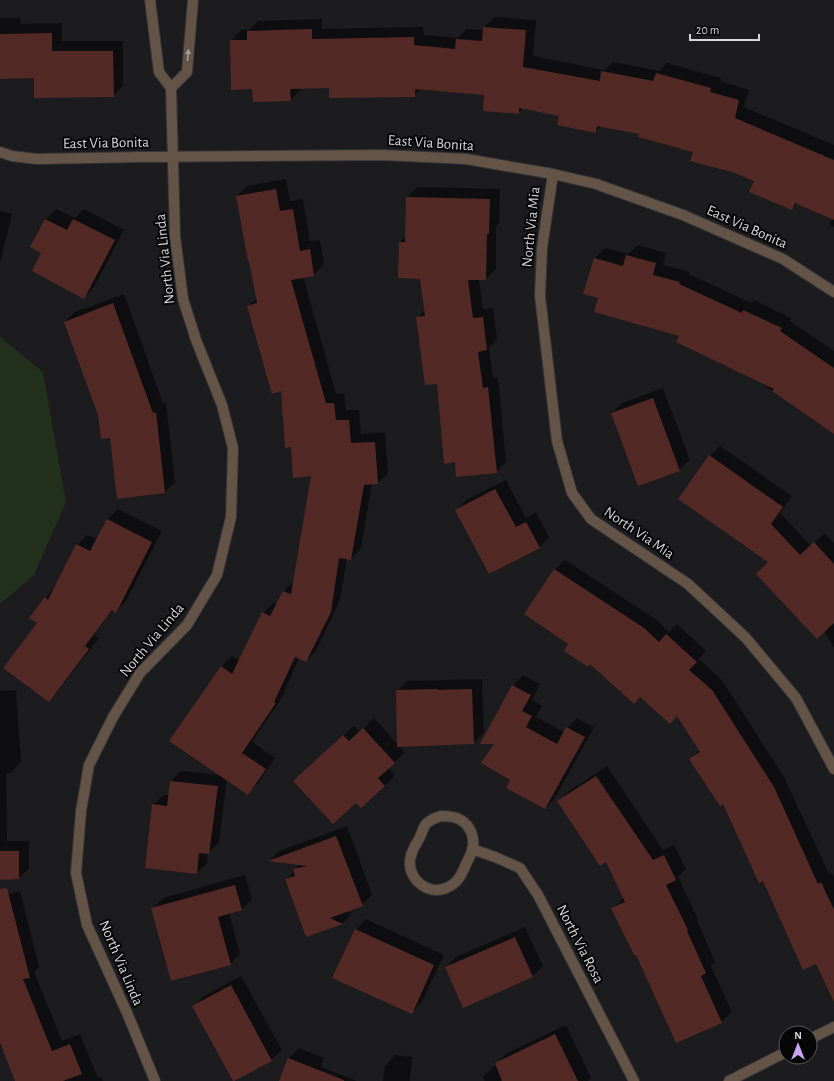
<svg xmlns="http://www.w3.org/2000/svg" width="834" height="1081" font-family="'Alegreya Sans',sans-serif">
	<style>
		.green { fill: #22301c }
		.shadow { fill: #0007 }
		.building { fill: #532926 }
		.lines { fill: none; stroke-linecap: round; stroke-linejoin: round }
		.minor-casing { stroke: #363538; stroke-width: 12 }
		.minor { stroke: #635447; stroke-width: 10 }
		.oneway { fill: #a29c97 }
		.labels { text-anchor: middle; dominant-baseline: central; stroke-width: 4; stroke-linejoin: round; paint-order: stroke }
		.street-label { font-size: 15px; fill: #d6d6d8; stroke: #060607 }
	</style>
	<rect width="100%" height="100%" fill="#1c1b1e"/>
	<path class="green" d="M0,337L43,372L66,502L34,575L0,604Z"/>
	<path class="shadow" d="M495,17L536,20L533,56L604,70L613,62L659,71L667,63L721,78L720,81L749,90L744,107L834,145V227L829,224L832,218L797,203L792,209L755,181L694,151L640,133L601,126L596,132L560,115L524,108L518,113L485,94L422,88L414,96L330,87L301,88V90L290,100L253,88L231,41L241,30H249L258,21L322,19V29L423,27L424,35L457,38L467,29L484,30V27Z
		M0,18H20L21,24L62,23V41H123V86L113,96L35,77L0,78Z
		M286,179L290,201L303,199L310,241L320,240L324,264L314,275L303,276L336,394L344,393L346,410H359L361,434L385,432L388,473L378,483H372L361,548L351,559L347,558L340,600L316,651L306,661L299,658L284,692L285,693L252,742L275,758L258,783L248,793L227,779L219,843L208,853L207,863L197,873L153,805L164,795H169L171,781L181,771L221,775L171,741L222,666L232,656L240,661L263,613L273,603L277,604L284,591L294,581L312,475L292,446L282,390L248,306L257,298L237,196L247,186Z
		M417,187L500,189L499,223L496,226V269L485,279H479L483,309L493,308L497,339L489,348L493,378L498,377L506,462L496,472L456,461L438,382L417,318L425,310L420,278L400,242L406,236L407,197Z
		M56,209L75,218L84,209L124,230L94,287L84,297L43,253L31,247L46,219Z
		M0,211L12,214L0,263Z
		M638,245L666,253L663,265L690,272L689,274L751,303L754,300L791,318L790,321L834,351V424L828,429L757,380L680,336L600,298L585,293L595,258L605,248L628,254Z
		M124,294L163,403H166L175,482L165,492L118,498L111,437L99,415L65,322L75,312Z
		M663,388L690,460L679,470L612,413L622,403Z
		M720,446L792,496L780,513L811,546L825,533L834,543V648L824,631L769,562L710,456Z
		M506,480L526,518L536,512L549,537L539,547L456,511L466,500Z
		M118,509L162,531L126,601L116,611L113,610L94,635L99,638L59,690L49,701L38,623L45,598L56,587L77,545L87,535L97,539L107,520Z
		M565,560L654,618L669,632L677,624L706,651L699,659L722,680L784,777L829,874L832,873L834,878V970L817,963L764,880L724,803L691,759L700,750L678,715L640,696L570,644L554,570Z
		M523,675L540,684L532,700L542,706L536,717L564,732L567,728L577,718L594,727L555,798L545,808L512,779L496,743H482L513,685Z
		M482,679L484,733L473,743L399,746L405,752L388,768L395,775L385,786L356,801L305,771L354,726L360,732L374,718L398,745L397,691L407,681Z
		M16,690L21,762L11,773H6L7,841H29V868L19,878L0,879V691Z
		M607,766L663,850L674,845L686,869L678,877L698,919L697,920L715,962L711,966L732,1012L721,1022L636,953L613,908L624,898L606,861L558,802L569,791Z
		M347,826L372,895L362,905L347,911L352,913L343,923L307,936L286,880L294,871V870L300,864L270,860L279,851Z
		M245,875L252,899L242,909L229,912L240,954L230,964L153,908L163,898Z
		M20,891L39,967L34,972L62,1041L80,1034L98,1078L101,1077L103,1081H16L2,1046L0,1047V896Z
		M366,919L444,955L422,1002L412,1012L356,930Z
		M525,927L543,966L532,977L446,967L456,957Z
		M241,976L282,1050L271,1060L234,1080L194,1006L204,996Z
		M566,1025L591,1078L588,1081H485L483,1077L493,1067L497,1065L496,1064L507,1053Z
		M299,1048L324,1058L321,1067L357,1081H280L289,1058Z
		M395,1055L412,1057L410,1081H383L385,1066Z"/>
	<path class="building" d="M483,27L526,30L523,67L600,81L601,71L653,81L656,73L711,88L710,92L739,100L735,118L834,160V220L795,203L792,210L749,192L754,181L732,172L690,161L693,152L638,137L639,134L597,126L596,133L557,125L559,116L519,108V114L483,111L484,95L415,89V97L329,98V88L290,89L291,101L253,102L252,89L231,90L230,40H247V31L312,29V39L414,37V45L455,49L456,39L482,41Z
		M52,33V51H113L114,97L34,98V78L0,79V34Z
		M276,189L280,211L293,209L300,251L310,249L314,276L291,280L326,403H334L336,420H349L351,443L375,442L378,484L364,485L351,560L339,558L331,612L306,662L295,657L274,702L276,703L242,753L266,769L248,795L169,741L221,666L232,674L262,612L270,616L283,591L291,594L311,476L293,478L291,447L285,448L281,391L272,394L247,306L257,303L249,261H248L236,196Z
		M406,197L490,199L489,234H487L486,280H468L473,318L483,317L487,350L478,352L483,388L488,387L497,473L456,477L455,462L444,464L437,384L425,385L416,317L425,316L420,279L398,278L399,242H405Z
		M45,219L67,230L73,219L115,240L84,299L32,271L41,253L30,247Z
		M626,255L656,263L653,275L680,282L679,284L742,313L743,310L782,328L780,331L834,368V434L772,391L774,389L676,342L679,336L594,312L598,298L583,294L594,258L623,266Z
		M113,303L153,413L156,412L165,493L117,499L110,438L101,439L98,415L64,322Z
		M653,398L680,471L638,486L611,413Z
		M709,455L783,507L771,524L800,555L814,542L834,564V623L817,639L756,574L768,562L678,499Z
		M495,489L516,527L526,522L540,548L489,574L455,510Z
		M107,519L152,542L116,613L112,610L85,646L89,649L49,702L3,668L37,623L29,618L45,597L48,600L76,544L90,551Z
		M554,569L644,628L659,642L666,634L697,662L689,670L712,690L774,787L818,884L821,882L834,910V1002L816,964L803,970L763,881L759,883L723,804L720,806L689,759L700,752L677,716L670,724L640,697L634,704L590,664L588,667L564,651L568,644L524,614Z
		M512,685L531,695L522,711L532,716L526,727L557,744L566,727L585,737L545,809L506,788L510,780L481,763L494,744H480Z
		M437,689V690L472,689L474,744L397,747L396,690Z
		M363,728L395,763L378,778L385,786L361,808L356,803L333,824L293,781L343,735L349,741Z
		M596,776L653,860L664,855L676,880L666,885L688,930L687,931L706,973L701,976L722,1023L676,1043L636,955H634L611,908L625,902L606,862L600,866L557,801Z
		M170,781L218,786L209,854L199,853L197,874L145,868L152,804L167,806Z
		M336,836L363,906L330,918L343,924L306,937L285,879L295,876L293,869L307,866L268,861Z
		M0,851H19V879L0,880Z
		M235,885L242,910L218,917L231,965L171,981L151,908Z
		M7,888L30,978L23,979L52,1051L70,1044L82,1074L63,1081H15L0,1043V889Z
		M355,929L434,965L412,1014L332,978Z
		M515,937L533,977L463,1008L445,967Z
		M231,985L272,1061L234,1081H233L192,1006Z
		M555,1034L578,1081H502L495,1063Z
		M288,1058L344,1080V1081H279Z"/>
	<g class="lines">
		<defs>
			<path id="minor" d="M150,0L159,72L171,88L175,236L183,299L196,340L222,405L233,448L231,517L217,575L187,625L140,673L113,717L89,765L81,811L76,873L87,925L128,1015L155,1081
				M171,88L187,72L193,0
				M0,152L12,156L37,159L141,157L383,155L466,159L553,174L596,184L683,215L783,259L834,292
				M553,174L542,248L540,296L557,441L572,493L591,519L688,584L746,638L796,698L834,769
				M441,816C447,816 453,816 459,819C470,824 476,839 472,850C471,855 468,860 466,864C464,869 462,874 459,878C452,888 438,893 427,888C414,882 407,869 411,856C412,850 416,844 419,839C421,835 423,829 425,825C429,820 435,818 441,816Z
				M472,849L495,857L520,868L538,895L634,1081
				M810,1039L834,1027
				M729,1081L786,1052"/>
		</defs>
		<use href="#minor" class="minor-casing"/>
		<use href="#minor" class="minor"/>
	</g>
	<defs><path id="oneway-solid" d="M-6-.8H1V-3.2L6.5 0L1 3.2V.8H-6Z"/></defs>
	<use class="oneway" href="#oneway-solid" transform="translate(188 55) rotate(-85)"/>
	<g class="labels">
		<g class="street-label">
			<text transform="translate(106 143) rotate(-1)">East Via Bonita</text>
			<text transform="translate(431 143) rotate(4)">East Via Bonita</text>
			<text transform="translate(531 227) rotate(-84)">North Via Mia</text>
			<text transform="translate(747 227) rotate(24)">East Via Bonita</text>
			<text transform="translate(165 259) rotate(-96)">North Via Linda</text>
			<text transform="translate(639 533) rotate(34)">North Via Mia</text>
			<text transform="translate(152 640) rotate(-50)">North Via Linda</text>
			<text transform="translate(580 944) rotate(63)">North Via Rosa</text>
			<text transform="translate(121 963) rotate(67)">North Via Linda</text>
		</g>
	</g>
	<g transform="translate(798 1045)"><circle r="19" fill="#060607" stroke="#59595b"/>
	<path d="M0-3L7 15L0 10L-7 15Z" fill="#c7a6ef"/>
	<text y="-6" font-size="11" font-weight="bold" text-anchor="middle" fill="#d6d6d8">N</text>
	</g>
	<path d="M690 34v6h69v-6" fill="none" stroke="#d6d6d8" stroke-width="2"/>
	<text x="696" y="34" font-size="12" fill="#d6d6d8" stroke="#060607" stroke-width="3" paint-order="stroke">20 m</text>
</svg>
